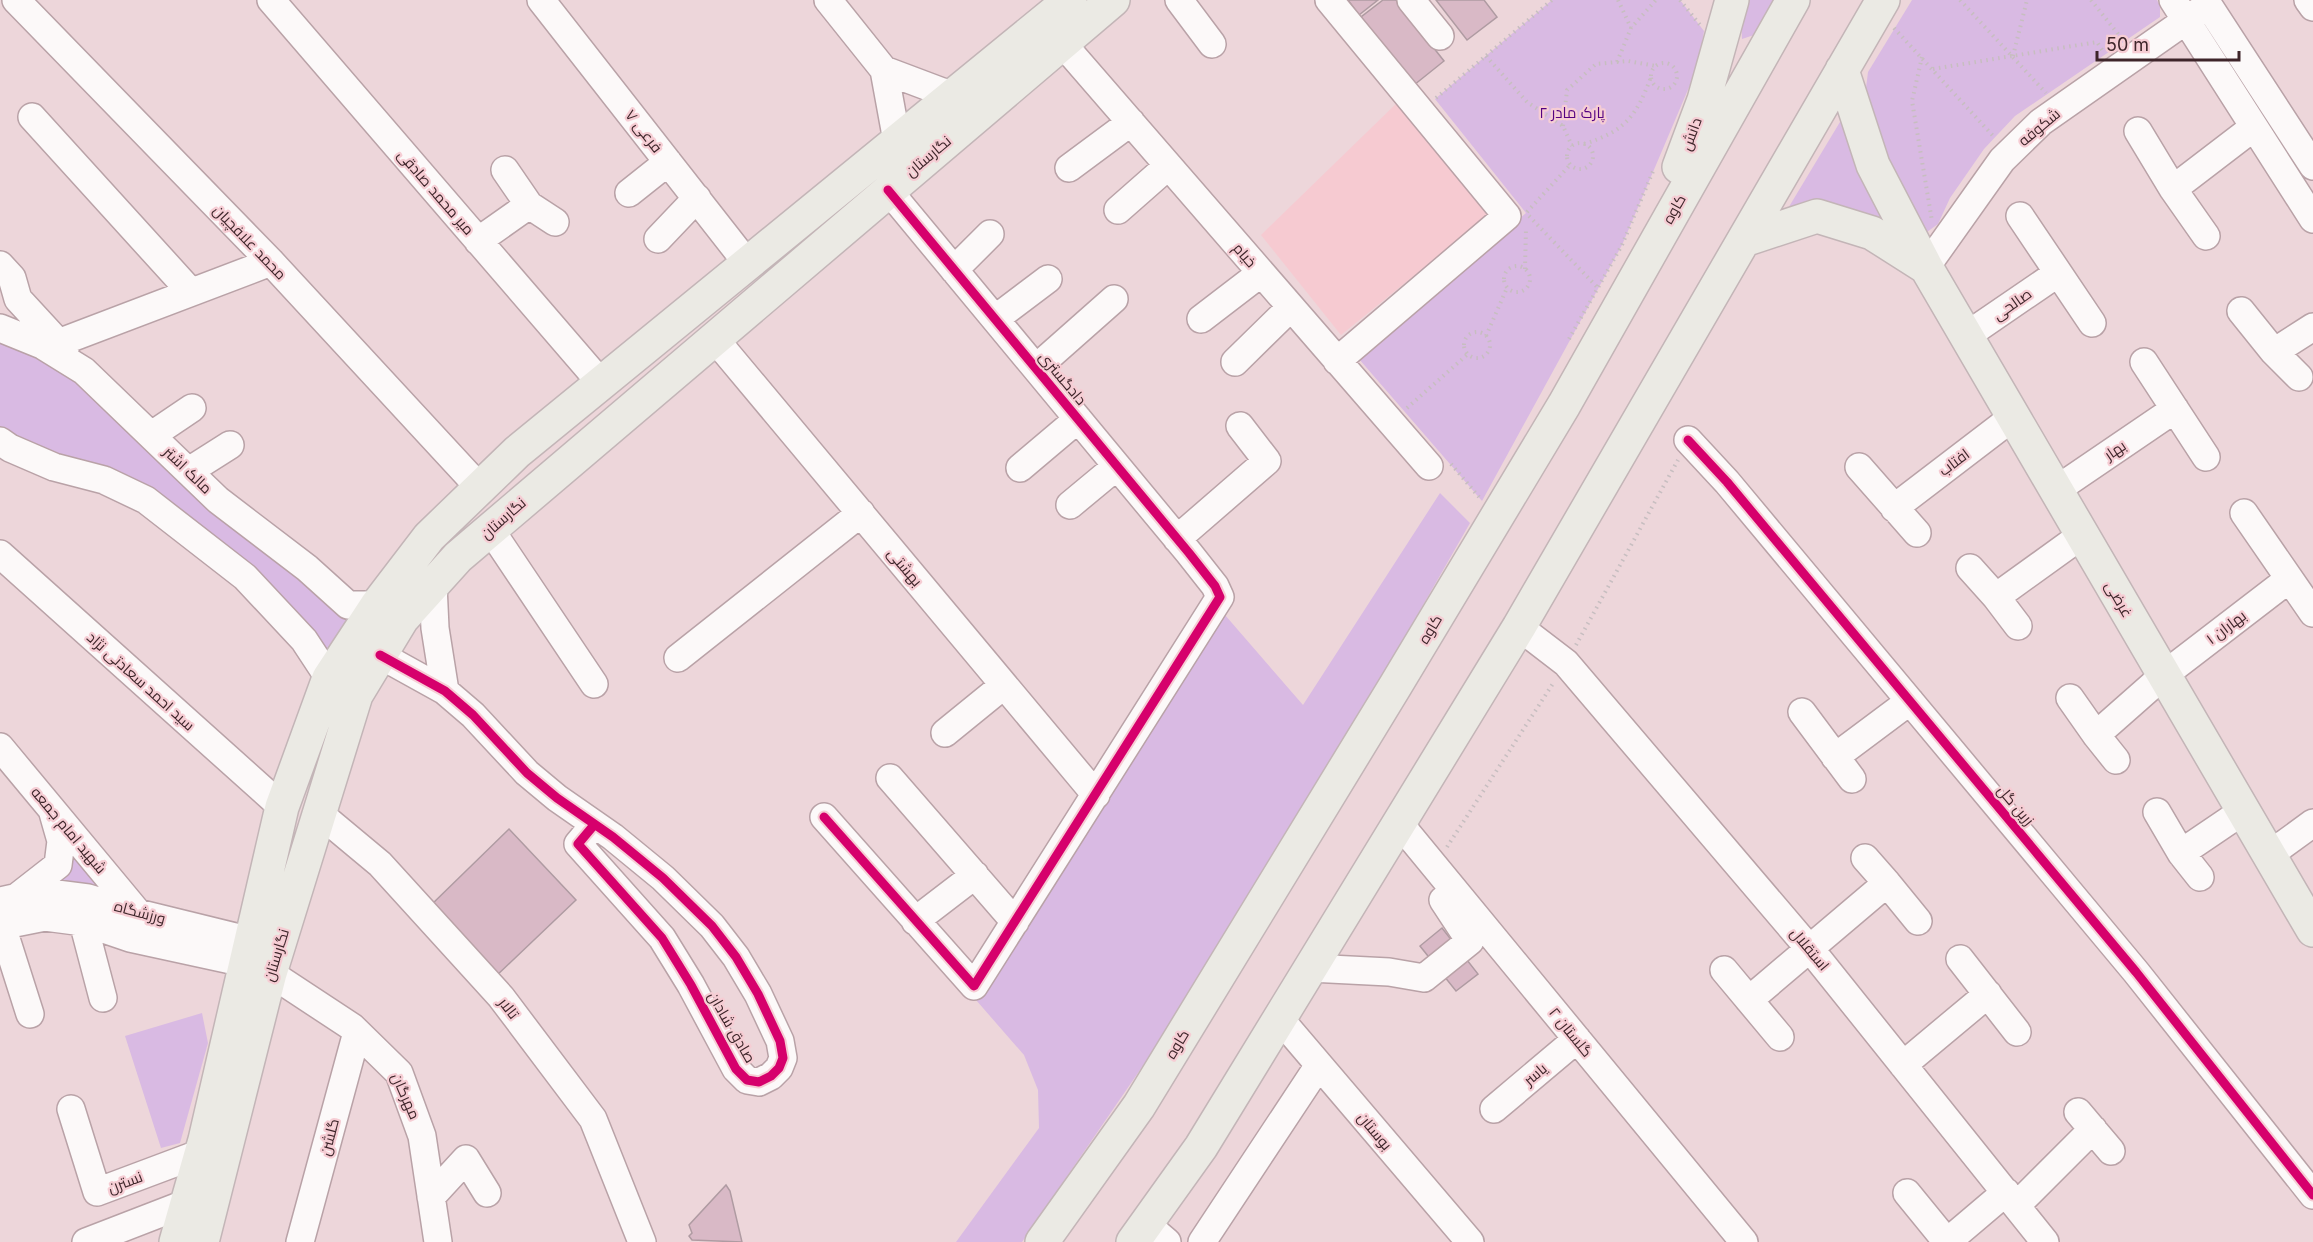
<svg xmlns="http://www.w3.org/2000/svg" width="2313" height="1242" font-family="Inter,Cairo,sans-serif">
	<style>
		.built { fill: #f6cad1 }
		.green { fill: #d9bae3 }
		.building { fill: #d9b9c6; stroke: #af9ba2; stroke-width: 1.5 }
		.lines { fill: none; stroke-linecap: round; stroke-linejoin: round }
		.minor-casing { stroke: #b9a2a7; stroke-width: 30 }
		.major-casing { stroke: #c3b5b7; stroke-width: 36 }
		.path { stroke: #c7bec0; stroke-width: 4; stroke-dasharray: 1.5 4.5; stroke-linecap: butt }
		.minor { stroke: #fcf9f9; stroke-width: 27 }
		.major { stroke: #ebeae4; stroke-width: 33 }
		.cycleway-casing { stroke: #f6cdd4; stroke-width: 13 }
		.cycleway { stroke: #d6006c; stroke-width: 9 }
		.labels { text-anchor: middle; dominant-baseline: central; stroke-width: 4.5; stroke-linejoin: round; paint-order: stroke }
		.park-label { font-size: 15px; fill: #550281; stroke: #f6cdd4 }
		.street-label { font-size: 15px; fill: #3e252a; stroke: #f6cdd4 }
	</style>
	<rect width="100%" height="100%" fill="#edd6da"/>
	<path class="built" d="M1402,98L1496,209L1341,335L1261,235Z"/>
	<path class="green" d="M1552,0H1680L1704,31L1698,66L1622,245L1482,501L1359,359L1526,213L1435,99Z
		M1750,0H1777L1757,34L1742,39L1741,19Z
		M1912,0H2157L2160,6V17L2015,116L1984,149L1950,198L1938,224L1927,232L1914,226L1864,104L1868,72Z
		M1846,112L1903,244L1781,220Z
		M0,339L39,357L76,377L309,582L348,620L325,658L222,546L42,454L0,430Z
		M1440,493L1470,523L1355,724L1153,1051L1022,1242H956L1039,1128L1038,1090L1024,1055L976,1000L1215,619L1225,615L1303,705Z
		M68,843L115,899L47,885Z
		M202,1013L208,1043L180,1143L161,1148L125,1036Z"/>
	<path class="building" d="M1348,0H1378L1359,15Z
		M1383,0H1396L1444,61L1414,85L1361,17Z
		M1436,0H1484L1497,17L1467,40Z
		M509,829L576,900L494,978L428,908Z
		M1442,928L1478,974L1456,991L1420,946Z
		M726,1185L730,1191L742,1242L692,1240L689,1236L692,1233L689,1225Z"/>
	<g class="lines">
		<defs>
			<path id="minor" d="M16,0L271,262L480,488
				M271,0L601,383
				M541,0L747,263
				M828,0L884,70L897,141
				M1179,0L1212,44
				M1329,0L1507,216L1337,361
				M1411,0L1440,36
				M2173,0L2313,219
				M2205,0L2313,166
				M2308,0L2313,7
				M1062,43L1429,466
				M884,70L953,96
				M32,117L191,292
				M2138,131L2173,189L2206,236
				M1069,168L1131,122
				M505,170L529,205L555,222
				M2173,189L2254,127
				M629,193L668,162
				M1118,210L1168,166
				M2020,216L2092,323
				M658,239L697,198
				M478,241L529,205
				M0,265L12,278L18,299L65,350
				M1926,267L2002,160L2041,122L2208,5
				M954,270L990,234
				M2241,311L2274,352L2299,377
				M995,319L1048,279
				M1201,319L1261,273
				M0,328L42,345L84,371L218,500L307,568L348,605H377
				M1966,336L2058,273
				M714,338L1096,795
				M58,343L271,262
				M2274,352L2313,327
				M1235,362L1291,307
				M2144,362L2206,457
				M1036,368L1114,299
				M152,435L192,408
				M1688,440L1727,482L2136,972L2313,1195
				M0,441L10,448L54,467L104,480L146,500L245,577L304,640L329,678
				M1859,467L1917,533
				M1020,468L1078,419
				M189,471L230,445
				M2056,490L2175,409
				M1070,505L1117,466
				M1894,508L2013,417
				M2244,513L2313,613
				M490,529L594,684
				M1177,539L1267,461L1240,426
				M0,554L282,807
				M1970,568L1996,597L2018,626
				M433,585L435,628L445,691
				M1996,597L2082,535
				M1519,627L1566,663L1819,960L2045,1242
				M380,655L445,691L473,715L527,773L557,798L613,837L663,878L712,926L736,957L758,994L780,1041L783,1058L779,1068L771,1076L759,1082L747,1080L736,1069L691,985L662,938L578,844L594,825
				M678,658L861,513
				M2070,698L2096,735L2116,760
				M1802,712L1852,779
				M945,733L1004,685
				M2096,735L2164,675L2289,579
				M0,747L138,913
				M1835,757L1910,701
				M890,778L1015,922
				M2157,812L2181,853L2200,877
				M320,814L380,864L501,997L593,1119L642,1242
				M824,817L974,986L1220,597L1215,586L1189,553L888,190
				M1399,823L1744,1242
				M2181,853L2243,811
				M2269,855L2313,823
				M1865,858L1887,883
				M17,897L58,865L61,841L53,813
				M0,901L41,892L88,898L138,913L272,946
				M915,921L975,875
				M83,922L103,998
				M0,926L45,917L83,922L130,938L245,963
				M2,926L30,1014
				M1960,959L2017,1032
				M1310,968L1389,972L1424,978L1470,941L1443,900
				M1724,970L1780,1037
				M270,973L352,1027L399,1073L422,1136L438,1242
				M1749,1000L1887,883L1918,921
				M1280,1019L1470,1242
				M1903,1065L1988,994
				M71,1109L97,1192L201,1153
				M1494,1109L1577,1039
				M2078,1112L2111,1151
				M1907,1193L1947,1242
				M431,1197L466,1159L487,1193
				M2016,1206L2093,1129
				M1146,1224L1167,1242
				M86,1242L187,1203
				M300,1242L357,1032
				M1202,1242L1319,1065
				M1947,1242L2006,1192"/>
			<path id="major" d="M1842,70L1873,165L1926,267L2313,930
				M1679,167L1704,100L1732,0
				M1744,240L1817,216L1872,233L1924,266
				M176,1242L205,1140L282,807L329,678L377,605L429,537L517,452L1070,0
				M202,1242L270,973L356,695L402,619L458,557L1113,0
				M1042,1242L1139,1106L1394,688L1564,405L1793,0
				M1133,1242L1201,1147L1519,627L1883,0"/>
		</defs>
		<use href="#minor" class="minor-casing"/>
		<use href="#major" class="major-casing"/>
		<path class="path" d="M1618,0L1631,28
			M1680,0L1700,25
			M1960,0L2046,93
			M2091,0L2122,39
			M1894,28L1995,138
			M1486,56L1527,102L1563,126L1572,146
			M2013,56L2027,0
			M1922,57L1912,101L1932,221
			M1617,62L1631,28L1656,0
			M1651 76a13 13 0 1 1 26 0a13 13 0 1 1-26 0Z
			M1933,69L2097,42L2104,53
			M1436,98L1552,0
			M1563,126L1567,90L1596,64L1628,61L1656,66
			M1567 156a13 13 0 1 1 26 0a13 13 0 1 1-26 0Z
			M1584,144C1625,131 1636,117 1651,77
			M1527,212L1570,165
			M1529,216L1598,288
			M1504 279a13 13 0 1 1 26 0a13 13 0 1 1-26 0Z
			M1525,269L1526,228
			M1464 345a13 13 0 1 1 26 0a13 13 0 1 1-26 0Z
			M1486,336L1507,288
			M1569,339L1622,245L1654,169
			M1407,408L1468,354
			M1451,464L1479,497
			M1576,645L1678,460
			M1447,847L1554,682"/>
		<use href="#minor" class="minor"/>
		<use href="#major" class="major"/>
		<defs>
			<path id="cycleway" d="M1688,440L1727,482L2136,972L2313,1195
				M380,655L445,691L473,715L527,773L557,798L613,837L663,878L712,926L736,957L758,994L780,1041L783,1058L779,1068L771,1076L759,1082L747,1080L736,1069L691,985L662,938L578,844L594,825
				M824,817L974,986L1220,597L1215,586L1189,553L888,190"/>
		</defs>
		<use href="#cycleway" class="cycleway-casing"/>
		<use href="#cycleway" class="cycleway"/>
	</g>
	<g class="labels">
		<g class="park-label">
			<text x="1572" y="112">پارک مادر ۲</text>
		</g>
		<g class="street-label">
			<text transform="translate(2039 127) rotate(-40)">شکوفه</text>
			<text transform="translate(644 131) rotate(52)">فرعی ۷</text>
			<text transform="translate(1691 134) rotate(-70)">دانش</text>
			<text transform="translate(928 156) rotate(-40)">نگارستان</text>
			<text transform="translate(436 192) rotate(49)">میر محمد صادقی</text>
			<text transform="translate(1674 209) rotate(-61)">کاوه</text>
			<text transform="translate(250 242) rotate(46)">محمد علافچیان</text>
			<text transform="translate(1245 255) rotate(49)">خیام</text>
			<text transform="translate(2012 304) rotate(-35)">صالحی</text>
			<text transform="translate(1063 378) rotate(50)">دادگستری</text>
			<text transform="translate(2115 450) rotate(-34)">بهار</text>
			<text transform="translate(1954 462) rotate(-37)">افتاب</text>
			<text transform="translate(188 470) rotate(44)">مالک اشتر</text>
			<text transform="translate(503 518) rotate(-41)">نگارستان</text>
			<text transform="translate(905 567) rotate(50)">بهشتی</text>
			<text transform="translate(2119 599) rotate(60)">غرضی</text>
			<text transform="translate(2226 627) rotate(-37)">بهاران ۱</text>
			<text transform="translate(1430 629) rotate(-59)">کاوه</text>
			<text transform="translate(141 681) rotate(42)">سید احمد سعادتی نژاد</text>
			<text transform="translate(2016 805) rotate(50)">زرین گل</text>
			<text transform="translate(69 830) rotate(50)">شهید امام جمعه</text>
			<text transform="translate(140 912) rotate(15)">ورزشگاه</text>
			<text transform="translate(1810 949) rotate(50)">استقلال</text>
			<text transform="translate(276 955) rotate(-73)">نگارستان</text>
			<text transform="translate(509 1008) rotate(52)">تالار</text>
			<text transform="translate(732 1027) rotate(60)">صادق شادان</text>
			<text transform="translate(1571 1032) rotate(51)">گلستان ۲</text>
			<text transform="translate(1177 1044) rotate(-59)">کاوه</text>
			<text transform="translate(1535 1074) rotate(-40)">یاسر</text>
			<text transform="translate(406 1096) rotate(66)">مهرگان</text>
			<text transform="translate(1375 1131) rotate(50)">بوستان</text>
			<text transform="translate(329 1137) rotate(-75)">گلشن</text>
			<text transform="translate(125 1182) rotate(-21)">نسترن</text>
		</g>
	</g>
	<path d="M2097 51v9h142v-9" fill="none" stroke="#3e252a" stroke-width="3"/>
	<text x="2106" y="51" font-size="18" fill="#3e252a" stroke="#f6cdd4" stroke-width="4.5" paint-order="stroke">50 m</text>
</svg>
